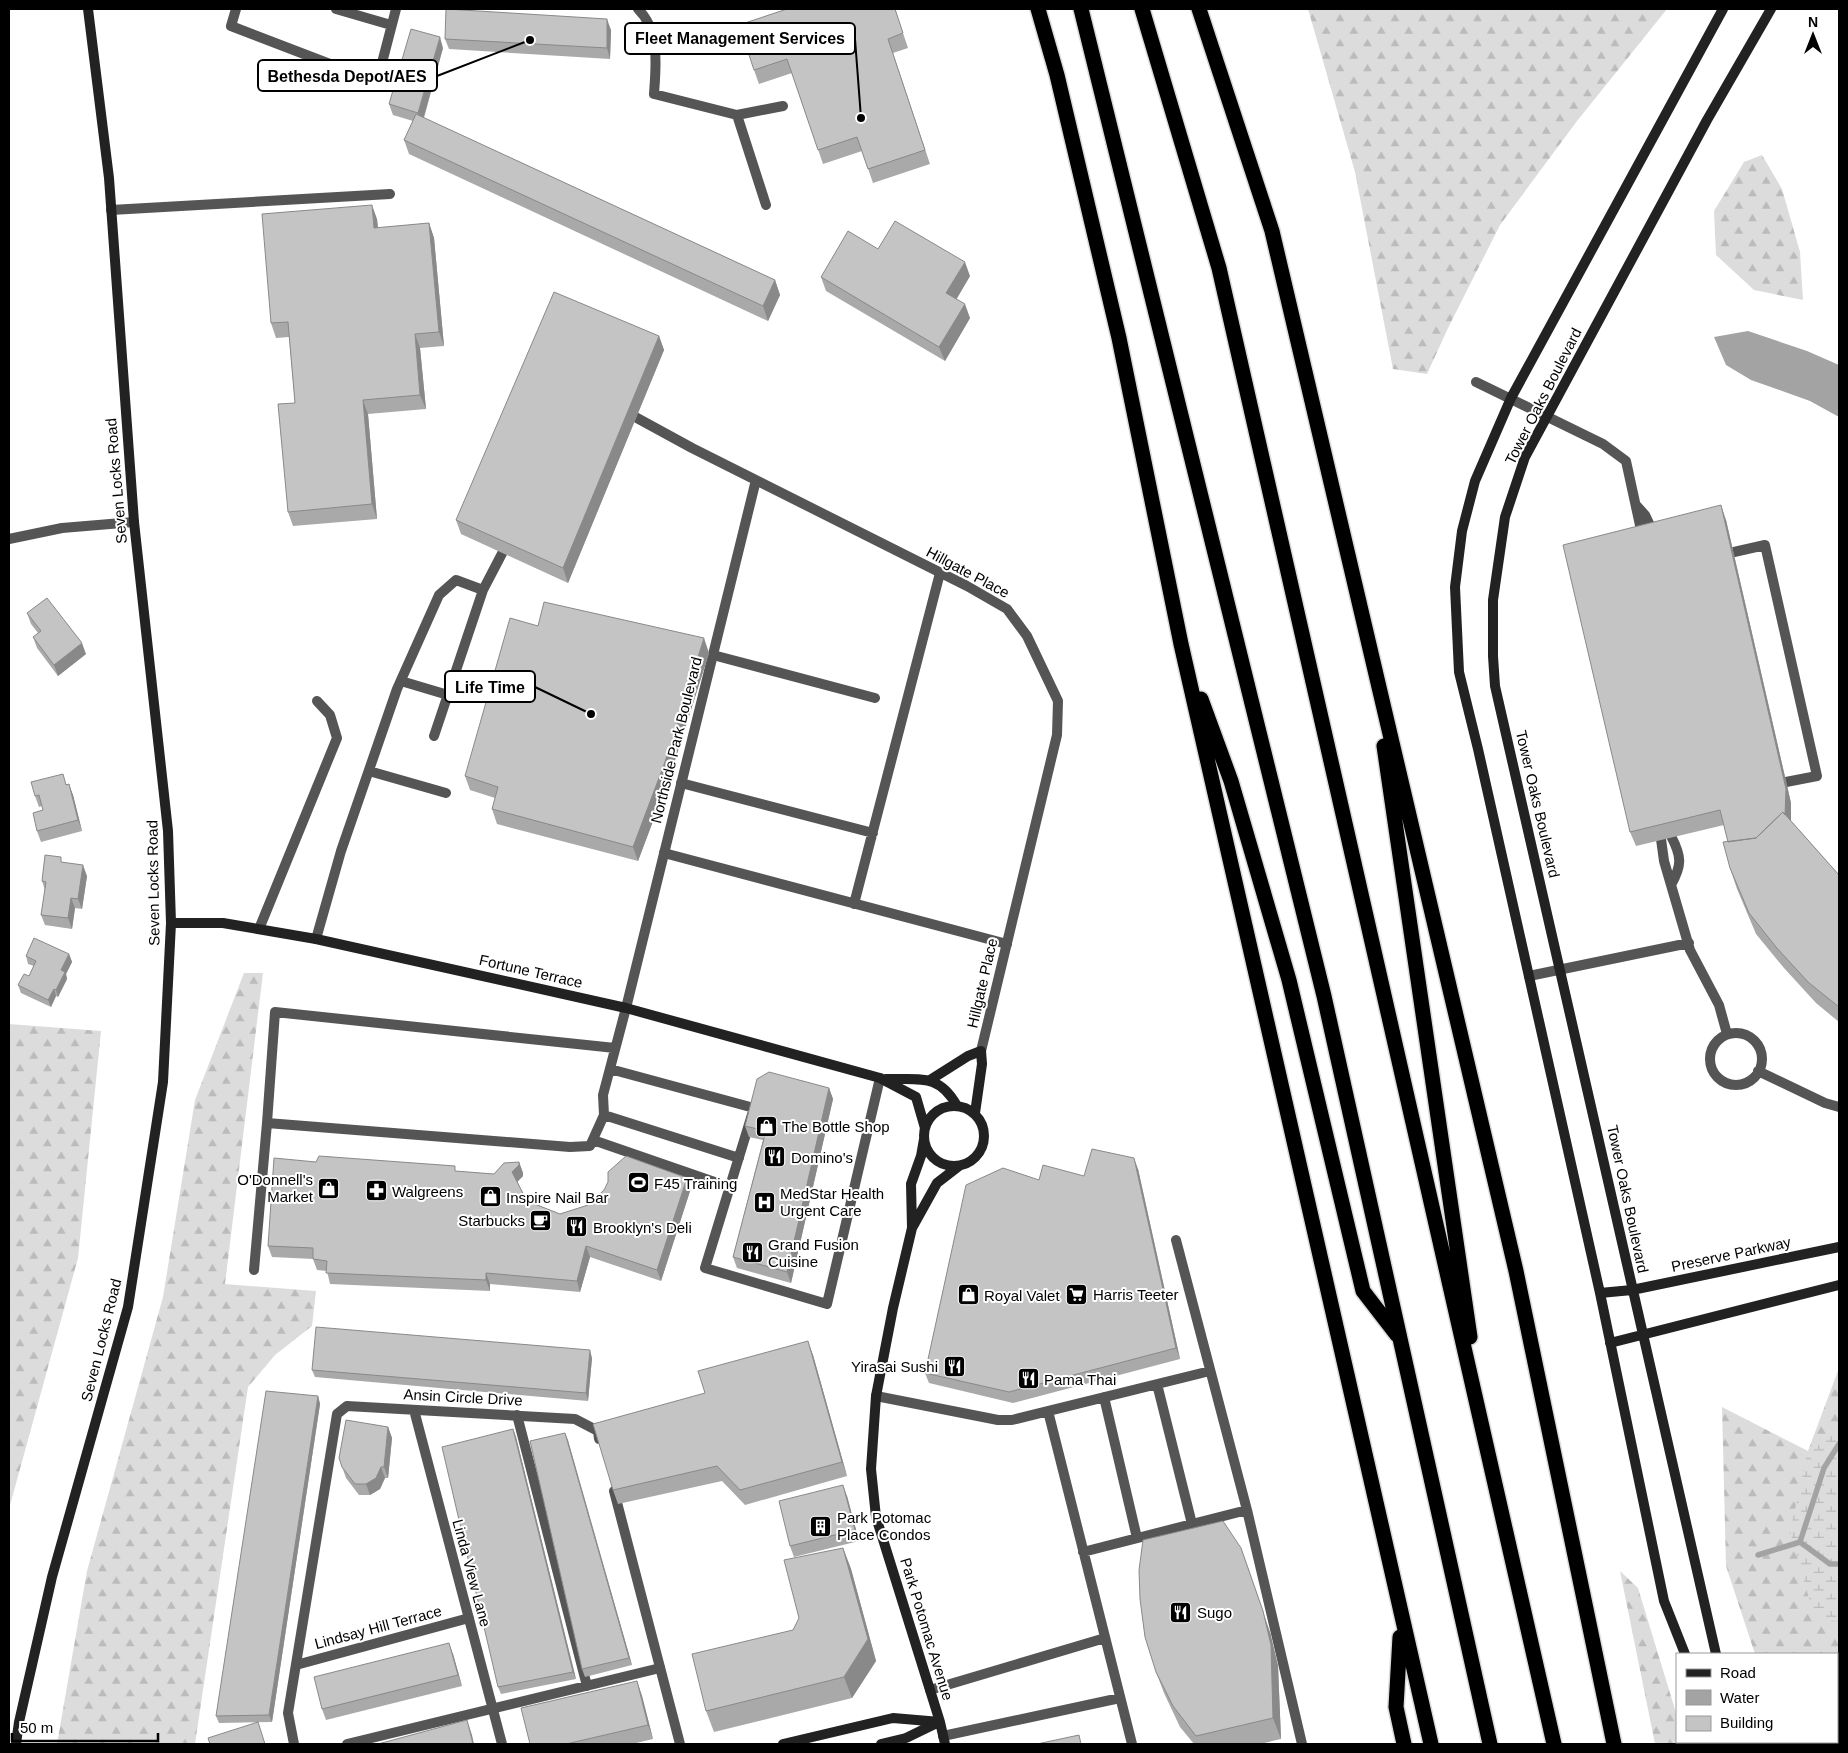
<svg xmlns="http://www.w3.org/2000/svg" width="1848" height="1753" font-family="Helvetica,sans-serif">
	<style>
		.forest { fill: url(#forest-firs) }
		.wetland { fill: url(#wetland-marsh) }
		.water { fill: #a3a3a3 }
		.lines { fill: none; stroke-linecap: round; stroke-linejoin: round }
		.stream { stroke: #a3a3a3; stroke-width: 5.5 }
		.highway-casing { stroke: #dbdbdb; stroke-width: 18 }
		.lane { stroke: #555; stroke-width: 10 }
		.street { stroke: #555; stroke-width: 10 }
		.secondary { stroke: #222; stroke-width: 10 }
		.highway { stroke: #000; stroke-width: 15 }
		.wall { fill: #a9a9a9 }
		.shaded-wall { fill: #898989 }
		.building { fill: #c4c4c4; stroke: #898989 }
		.labels { text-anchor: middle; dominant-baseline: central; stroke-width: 4; stroke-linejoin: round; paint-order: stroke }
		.street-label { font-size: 15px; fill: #000; stroke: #fff }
		.poi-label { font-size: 15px; fill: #000; stroke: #fff; text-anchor: start }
		.leader { fill: none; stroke: #000; stroke-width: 2 }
		.callout-dot { fill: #000; stroke: #fff; stroke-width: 2 }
		.callout { fill: #fff; stroke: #000; stroke-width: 2 }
		.callout-label { font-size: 16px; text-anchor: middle; font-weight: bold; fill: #000 }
	</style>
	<defs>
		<pattern id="forest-firs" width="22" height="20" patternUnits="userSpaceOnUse" patternTransform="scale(1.25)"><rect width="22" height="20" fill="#dcdcdc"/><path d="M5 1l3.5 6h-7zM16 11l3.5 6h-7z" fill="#bbb"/></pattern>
		<pattern id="wetland-marsh" width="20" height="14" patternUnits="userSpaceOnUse" patternTransform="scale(1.25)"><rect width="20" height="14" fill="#dcdcdc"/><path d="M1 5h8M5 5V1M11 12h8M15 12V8" fill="none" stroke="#bbb"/></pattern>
	</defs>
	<rect width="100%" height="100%" fill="#fff"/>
	<path class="forest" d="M1308,9H1667L1577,121L1500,225L1448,328L1427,374L1393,369L1355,172Z
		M1762,155L1782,189L1800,252L1803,300L1754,290L1716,255L1714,211L1744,162Z
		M244,973H263L225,1284L316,1291L312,1326L275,1355L248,1387L195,1744H57L87,1571L163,1297L195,1100Z
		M9,1024L101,1031L78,1258L9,1509Z
		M1839,1368V1744H1797L1796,1742H1837V1654H1755L1726,1566L1722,1407L1808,1451Z
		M1620,1571L1638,1588L1677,1716V1742H1686L1687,1744H1655Z"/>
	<path class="wetland" d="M1839,1422V1621L1815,1620L1790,1531L1808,1451Z"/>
	<path class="water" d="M1748,331L1807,351L1839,365V417L1810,401L1751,380L1726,365L1714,337Z"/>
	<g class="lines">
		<path class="stream" d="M1800,1542L1830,1564H1839
			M1758,1555L1800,1542L1824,1468L1839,1444"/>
		<defs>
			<path id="highway" d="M1038,9L1057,75L1119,338L1181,644L1431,1744
				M1081,9L1324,996L1490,1744
				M1142,9L1219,268L1554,1744
				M1199,9L1272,231L1516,1271L1614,1744
				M1201,699L1231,781L1289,980L1363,1291L1397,1335
				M1384,746L1470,1337
				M1400,1637L1396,1707L1404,1744"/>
		</defs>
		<use href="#highway" class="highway-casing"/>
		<path class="lane" d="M236,9L231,26L377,82L396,9
			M336,9L391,25
			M638,9C660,30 656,66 654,94L737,115L783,106
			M737,115L766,205
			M111,210L390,194
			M1476,382L1603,444L1626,461L1643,539
			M1637,506L1645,515L1654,534
			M1734,552L1765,545L1817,776L1786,782
			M483,590L508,542
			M713,655L875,698
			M401,681L448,695
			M369,771L446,793
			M681,783L873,833
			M1671,836C1682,857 1682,865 1671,885
			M1661,839L1664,861L1690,950L1719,1005L1727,1034
			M664,853L1007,944
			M854,904L940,573
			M259,929L337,738L330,715L317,701
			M316,939L341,851L397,689L439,595L456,580L483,590L434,736
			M1529,976L1689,943
			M1710 1059a26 26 0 1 1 52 0a26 26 0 1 1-52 0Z
			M615,1048L275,1012L267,1123L570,1147L590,1146L604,1115L603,1095L626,1008
			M610,1069L754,1108L705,1268L827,1304L880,1078
			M1758,1071L1825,1103L1839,1107
			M604,1115L739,1158
			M593,1140L729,1187
			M1176,1240L1247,1510L1302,1744
			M254,1270L267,1123
			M1157,1384L1192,1524
			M876,1396L998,1420H1012L1210,1371
			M1104,1397L1137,1538
			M1048,1411L1132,1744
			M517,1415L587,1686
			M1083,1552L1247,1510
			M930,1690L1105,1638
			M943,1736L1120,1698
			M347,1744L660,1668"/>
		<path class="street" d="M626,412L692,448L967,586L1007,609L1027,636L1058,701L1057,735L981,1051
			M9,539L62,528L134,522
			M626,1008L756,480
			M414,1410L502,1744
			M614,1491L680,1744
			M296,1665L469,1618
			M294,1744L288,1713L337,1414L347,1406L575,1419L598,1431L599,1439"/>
		<path class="secondary" d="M171,923H223L316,939L626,1008L880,1078L916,1097L925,1128
			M886,1079C919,1080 939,1073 957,1106
			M930,1080L968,1056L981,1051L982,1064L975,1113
			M924 1136a30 30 0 1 1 60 0a30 30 0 1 1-60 0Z
			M924,1139L921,1156L911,1184L912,1228L893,1308L876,1396L871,1469L876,1517L940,1722L945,1744
			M912,1228L937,1183L959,1166
			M1600,1293L1632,1290L1839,1247
			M1610,1343L1839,1285
			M1685,1654L1664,1601L1600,1293L1478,749L1459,672L1455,587L1462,531L1475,481L1511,398L1723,9
			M1716,1654L1495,686L1493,656V600L1505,517L1525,457L1707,120L1771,9
			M1723,1742L1724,1744
			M1756,1742L1757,1744
			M16,1744L19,1722L52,1577L128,1307L163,1082L171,923L168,831L134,522L109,178L88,9
			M783,1744L893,1718L940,1722
			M881,1744L906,1738L939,1722"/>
		<use href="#highway" class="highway"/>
	</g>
	<path class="wall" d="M787,9H895L908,48L893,53L930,164L873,183L862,151L823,164L792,73L759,84L754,70Z
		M611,30L610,59L449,49L445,39Z
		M443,48L424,118L775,280L780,295L768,321L409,154L404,140L413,121L393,115L389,104Z
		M377,219L378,228L429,223L434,238L444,346L420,348L426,409L368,414L377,519L293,526L288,512L295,403L289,337L276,338L271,323Z
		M878,249L970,276L956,299L970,318L945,361L826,291L821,277Z
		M659,336L664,350L568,583L461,534L456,520Z
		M1726,520L1791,803V821L1839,875V1022L1816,1003L1784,968L1756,934L1737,889L1730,868L1728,842L1724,825L1636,846L1630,832Z
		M27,613L86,654L58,676L37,648L33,637L38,633L31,624Z
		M538,626L709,653L670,776L638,861L497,824L492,809L495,798L470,790L465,776Z
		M67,784L73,795L82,831L41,842L37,831L43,810L42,806L39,807L35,796Z
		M63,862L87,876L82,909L75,908L72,929L45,925L41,915L45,890L42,881Z
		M69,954L72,962L66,974L67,979L58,997L56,996L51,1007L21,993L18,985L29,976L34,966L28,964L26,956Z
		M829,1088L833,1099L791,1283L737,1268L733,1257L763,1140L749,1137L745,1126Z
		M316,1162L494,1174L519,1162L523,1173V1176L517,1182L527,1201L560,1214L691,1188L661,1281L590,1257L580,1292L490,1284V1291L330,1284L327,1271L317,1270L313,1259L272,1257L268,1246Z
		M1138,1169L1180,1359L1013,1403L929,1383L925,1373L1084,1176Z
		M813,1355L847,1476L745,1505L722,1481L618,1504L613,1490L705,1393Z
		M592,1358L588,1401L315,1377L312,1370Z
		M318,1396L320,1404L272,1722L219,1723L216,1716Z
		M388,1427L392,1438L388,1478H385L380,1489L370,1495H359L346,1478L339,1458Z
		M513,1429L516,1437L576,1679L501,1694L498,1687Z
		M565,1433L632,1665L585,1677L582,1669Z
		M847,1496L859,1541L794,1557L790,1546Z
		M843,1548L851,1569L876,1661L852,1698L714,1732L706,1711L793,1630Z
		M1270,1632L1278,1666L1281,1739L1260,1744H1194L1180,1727L1164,1693L1156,1672Z
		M453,1654L462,1686L326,1720L322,1709Z
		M637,1681L642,1696L653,1739L632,1744H530Z"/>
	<path class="shaded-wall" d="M607,19L611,30L610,59L607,48Z
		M440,37L443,48L422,123L418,113Z
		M372,205L377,219L379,242L374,228Z
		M429,223L434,238L444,346L439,332Z
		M965,262L970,276L952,307L946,293Z
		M775,280L780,295L768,321L763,306Z
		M965,304L970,318L945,361L939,347Z
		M415,334L420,348L426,409L420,395Z
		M659,336L664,350L568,583L563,568Z
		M363,400L368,414L377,519L372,504Z
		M1721,505L1726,520L1791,803V833L1760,844Z
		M704,638L709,653L670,776L638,861L633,847Z
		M82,643L86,654L58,676L54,665Z
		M69,784L73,795L82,831L78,820Z
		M83,865L87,876L82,909L78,899Z
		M71,898L75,908L72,929L68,918Z
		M69,954L72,962L66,974L67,979L58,997L56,990L61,970Z
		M54,989L56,996L51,1007L48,1000Z
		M829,1088L833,1099L791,1283L787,1272Z
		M1134,1158L1138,1169L1180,1359L1176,1348Z
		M519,1162L523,1173V1176L516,1183L512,1172Z
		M687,1178L691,1188L661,1281L657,1270Z
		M586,1246L590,1257L580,1292L577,1281Z
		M486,1273L490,1284V1291L486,1280Z
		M808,1341L813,1355L847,1476L842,1462Z
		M590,1350L592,1358L588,1401L586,1393Z
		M318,1396L320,1404L272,1722L269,1715Z
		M388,1427L392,1438L388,1478L384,1467Z
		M513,1429L516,1437L576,1679L573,1672Z
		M565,1433L568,1440L632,1665L629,1658Z
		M381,1467L385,1478L380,1489L370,1495L366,1484Z
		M843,1485L847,1496L859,1541L855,1530Z
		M843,1548L851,1569L876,1661L852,1698L844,1677Z
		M1241,1548L1270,1632L1278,1666L1281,1739L1273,1718Z
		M449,1643L453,1654L462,1686L458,1675Z
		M637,1681L642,1696L653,1739L648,1725Z
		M467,1720L472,1735L474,1744H473Z"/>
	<path class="building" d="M446,9L607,19V48L445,39Z
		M787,9H895L903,33L888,39L925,150L868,169L857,137L818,150L787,59L754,70L739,25Z
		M411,29L440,37L418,113L389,104Z
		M416,114L775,280L763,306L404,140Z
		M372,205L374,228L429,223L439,332L415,334L420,395L363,400L372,504L288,512L278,404L295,403L288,322L271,323L262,214Z
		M895,221L965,262L946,293L965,304L939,347L821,277L848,231L878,249Z
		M554,292L659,336L563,568L456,520Z
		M1721,505L1786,789L1785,815L1783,812L1756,838L1728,842L1720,810L1630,832L1563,545Z
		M47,598L82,643L54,665L33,637L41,631L27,613Z
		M544,602L704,638L665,762L633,847L492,809L498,787L465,776L510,618L538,626Z
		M63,774L66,785L69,784L78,820L37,831L33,813L43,810L39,795L35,796L31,782Z
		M1783,812L1839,875V1007L1808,982L1776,947L1749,913L1730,868L1723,842L1756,838Z
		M45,855L61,857V862L83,865L78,899L71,898L68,918L41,915L46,882L42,881Z
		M34,938L69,954L61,970L65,972L56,990L54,989L48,1000L18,985L24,974L29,976L36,961L26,956Z
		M769,1072L829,1088L787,1272L733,1257L766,1131L745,1126L757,1079Z
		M1092,1149L1134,1158L1176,1348L1009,1392L925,1373L966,1185L1003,1168L1039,1180L1043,1165L1084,1176Z
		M319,1156L455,1166V1171L494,1174L504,1163L519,1162V1165L512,1172L527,1201L560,1214L588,1205L604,1190L608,1182V1172L626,1156L687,1178L657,1270L586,1246L577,1281L486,1273V1280L326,1273L327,1261L313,1259V1248L268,1246L274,1158L316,1162Z
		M316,1327L590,1350L586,1393L312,1370Z
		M808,1341L842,1462L740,1490L717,1466L613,1490L593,1424L705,1393L698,1371Z
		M266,1391L318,1396L269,1715L216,1716Z
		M346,1420L388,1427L384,1467H381L376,1478L366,1484H355L342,1467L339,1458Z
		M513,1429L573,1672L498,1687L442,1447Z
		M565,1433L629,1658L582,1669L530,1441Z
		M843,1485L855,1530L790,1546L779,1501Z
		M1223,1521L1241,1548L1263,1611L1271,1645L1273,1718L1196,1736L1173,1706L1156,1672L1145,1637L1140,1599L1139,1570L1143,1540Z
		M843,1548L868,1639L844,1677L706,1711L692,1654L793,1630L799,1618L784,1560Z
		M449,1643L458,1675L322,1709L314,1677Z
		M637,1681L648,1725L566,1744H530L521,1708Z
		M467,1720L473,1744H378Z
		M258,1722L265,1744H210L208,1738Z
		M1079,1735L1081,1744H1037Z"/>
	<defs>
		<symbol id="shop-square" viewBox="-11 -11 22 22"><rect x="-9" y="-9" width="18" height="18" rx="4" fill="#000" stroke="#fff"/><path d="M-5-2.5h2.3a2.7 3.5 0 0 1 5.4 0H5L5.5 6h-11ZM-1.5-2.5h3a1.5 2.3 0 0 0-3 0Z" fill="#fff"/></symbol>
		<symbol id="restaurant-square" viewBox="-11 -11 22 22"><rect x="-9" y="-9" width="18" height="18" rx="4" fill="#000" stroke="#fff"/><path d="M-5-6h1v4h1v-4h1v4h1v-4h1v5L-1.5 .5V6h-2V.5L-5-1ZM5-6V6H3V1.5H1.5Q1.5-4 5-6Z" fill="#fff"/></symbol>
		<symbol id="stadium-square" viewBox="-11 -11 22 22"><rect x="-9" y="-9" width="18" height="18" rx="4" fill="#000" stroke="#fff"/><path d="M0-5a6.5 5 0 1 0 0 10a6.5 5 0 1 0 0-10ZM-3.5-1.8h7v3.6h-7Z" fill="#fff"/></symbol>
		<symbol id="pharmacy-square" viewBox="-11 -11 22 22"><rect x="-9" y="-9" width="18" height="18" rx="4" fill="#000" stroke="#fff"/><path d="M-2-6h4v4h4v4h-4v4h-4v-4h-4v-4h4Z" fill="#fff"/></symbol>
		<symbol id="hospital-square" viewBox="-11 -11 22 22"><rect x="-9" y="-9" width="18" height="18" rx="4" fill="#000" stroke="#fff"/><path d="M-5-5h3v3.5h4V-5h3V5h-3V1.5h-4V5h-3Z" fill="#fff"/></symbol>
		<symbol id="cafe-square" viewBox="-11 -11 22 22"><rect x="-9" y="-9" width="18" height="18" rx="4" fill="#000" stroke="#fff"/><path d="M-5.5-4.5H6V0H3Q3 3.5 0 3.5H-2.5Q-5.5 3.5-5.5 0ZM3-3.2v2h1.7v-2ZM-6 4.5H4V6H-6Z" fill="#fff"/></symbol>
		<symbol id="supermarket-square" viewBox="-11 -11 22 22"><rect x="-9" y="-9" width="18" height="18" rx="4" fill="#000" stroke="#fff"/><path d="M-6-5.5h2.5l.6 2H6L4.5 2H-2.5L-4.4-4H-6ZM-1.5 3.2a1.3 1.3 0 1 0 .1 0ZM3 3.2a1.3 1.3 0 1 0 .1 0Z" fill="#fff"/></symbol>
		<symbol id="building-square" viewBox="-11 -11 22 22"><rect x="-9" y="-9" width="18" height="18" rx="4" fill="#000" stroke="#fff"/><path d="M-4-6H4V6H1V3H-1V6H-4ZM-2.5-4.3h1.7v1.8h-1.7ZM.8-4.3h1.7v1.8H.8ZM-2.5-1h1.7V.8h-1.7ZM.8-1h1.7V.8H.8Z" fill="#fff"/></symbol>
	</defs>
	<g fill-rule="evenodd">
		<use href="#shop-square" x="754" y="1114" width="25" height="25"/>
		<use href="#restaurant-square" x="762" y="1144" width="25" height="25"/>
		<use href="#stadium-square" x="626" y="1170" width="25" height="25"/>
		<use href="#shop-square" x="316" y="1176" width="25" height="25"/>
		<use href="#pharmacy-square" x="364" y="1178" width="25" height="25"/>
		<use href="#shop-square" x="478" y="1184" width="25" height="25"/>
		<use href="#hospital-square" x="752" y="1190" width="25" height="25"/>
		<use href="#cafe-square" x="528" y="1208" width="25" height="25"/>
		<use href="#restaurant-square" x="564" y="1214" width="25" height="25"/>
		<use href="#restaurant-square" x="740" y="1240" width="25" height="25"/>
		<use href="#supermarket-square" x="1064" y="1282" width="25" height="25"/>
		<use href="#shop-square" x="956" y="1282" width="25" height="25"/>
		<use href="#restaurant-square" x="942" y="1354" width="25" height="25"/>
		<use href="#restaurant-square" x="1016" y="1366" width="25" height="25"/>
		<use href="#building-square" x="808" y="1514" width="25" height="25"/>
		<use href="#restaurant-square" x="1168" y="1600" width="25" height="25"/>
	</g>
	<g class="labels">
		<g class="street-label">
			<text transform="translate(1543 396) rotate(-63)">Tower Oaks Boulevard</text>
			<text transform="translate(116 481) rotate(-95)">Seven Locks Road</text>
			<text transform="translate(968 572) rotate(28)">Hillgate Place</text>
			<text transform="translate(676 740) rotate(-76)">Northside Park Boulevard</text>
			<text transform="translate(1538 804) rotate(77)">Tower Oaks Boulevard</text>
			<text transform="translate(153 883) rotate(-91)">Seven Locks Road</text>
			<text transform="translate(531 971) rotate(13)">Fortune Terrace</text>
			<text transform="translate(982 983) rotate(-77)">Hillgate Place</text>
			<text transform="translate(1628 1199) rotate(78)">Tower Oaks Boulevard</text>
			<text transform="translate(1731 1254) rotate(-12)">Preserve Parkway</text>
			<text transform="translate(101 1340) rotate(-76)">Seven Locks Road</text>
			<text transform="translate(463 1397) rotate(3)">Ansin Circle Drive</text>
			<text transform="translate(472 1573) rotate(75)">Linda View Lane</text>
			<text transform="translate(378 1627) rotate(-15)">Lindsay Hill Terrace</text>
			<text transform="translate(927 1629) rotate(73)">Park Potomac Avenue</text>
		</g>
		<g class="poi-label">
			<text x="782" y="1126">The Bottle Shop</text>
			<text x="791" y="1157">Domino's</text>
			<text x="313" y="1179" text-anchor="end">O'Donnell's<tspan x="313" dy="17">Market</tspan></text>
			<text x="654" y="1183">F45 Training</text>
			<text x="392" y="1191">Walgreens</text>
			<text x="780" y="1193">MedStar Health<tspan x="780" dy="17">Urgent Care</tspan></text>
			<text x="506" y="1197">Inspire Nail Bar</text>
			<text x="525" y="1220" text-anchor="end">Starbucks</text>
			<text x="593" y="1227">Brooklyn's Deli</text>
			<text x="768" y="1244">Grand Fusion<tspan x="768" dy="17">Cuisine</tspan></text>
			<text x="1093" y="1294">Harris Teeter</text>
			<text x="984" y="1295">Royal Valet</text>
			<text x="938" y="1366" text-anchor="end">Yirasai Sushi</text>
			<text x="1044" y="1379">Pama Thai</text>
			<text x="837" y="1517">Park Potomac<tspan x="837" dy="17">Place Condos</tspan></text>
			<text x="1197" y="1612">Sugo</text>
		</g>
	</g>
	<path class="leader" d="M861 118L855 39M530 40L437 76M591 714L535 687"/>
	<g class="callout-dot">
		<circle cx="861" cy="118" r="5"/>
		<circle cx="530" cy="40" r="5"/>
		<circle cx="591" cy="714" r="5"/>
	</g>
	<g class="callout">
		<rect x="625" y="23" width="230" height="31" rx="5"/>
		<rect x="258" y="60" width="179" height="31" rx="5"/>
		<rect x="445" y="671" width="90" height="31" rx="5"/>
	</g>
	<g class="callout-label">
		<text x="740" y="44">Fleet Management Services</text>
		<text x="347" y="82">Bethesda Depot/AES</text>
		<text x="490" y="693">Life Time</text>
	</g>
	<rect width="1848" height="1753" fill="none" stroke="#000000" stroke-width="20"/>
	<rect x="1676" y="1653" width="162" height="90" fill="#ffffff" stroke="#999999"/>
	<rect x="1686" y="1669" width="25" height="8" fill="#222222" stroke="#999999"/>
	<text x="1720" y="1678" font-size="15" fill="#000000">Road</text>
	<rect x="1686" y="1690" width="25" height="15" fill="#a3a3a3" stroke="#999999"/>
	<text x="1720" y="1703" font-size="15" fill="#000000">Water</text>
	<rect x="1686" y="1716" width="25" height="15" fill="#c4c4c4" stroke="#999999"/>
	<text x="1720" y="1728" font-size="15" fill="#000000">Building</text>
	<g transform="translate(1813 35)" stroke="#ffffff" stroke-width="4" paint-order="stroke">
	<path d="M0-4L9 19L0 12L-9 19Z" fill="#000000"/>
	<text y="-8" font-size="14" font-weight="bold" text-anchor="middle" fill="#000000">N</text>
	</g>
	<path d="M12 1733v8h146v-8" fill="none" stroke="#000000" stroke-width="2.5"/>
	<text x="20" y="1733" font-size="15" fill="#000000" stroke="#ffffff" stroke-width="4" paint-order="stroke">50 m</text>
</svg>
